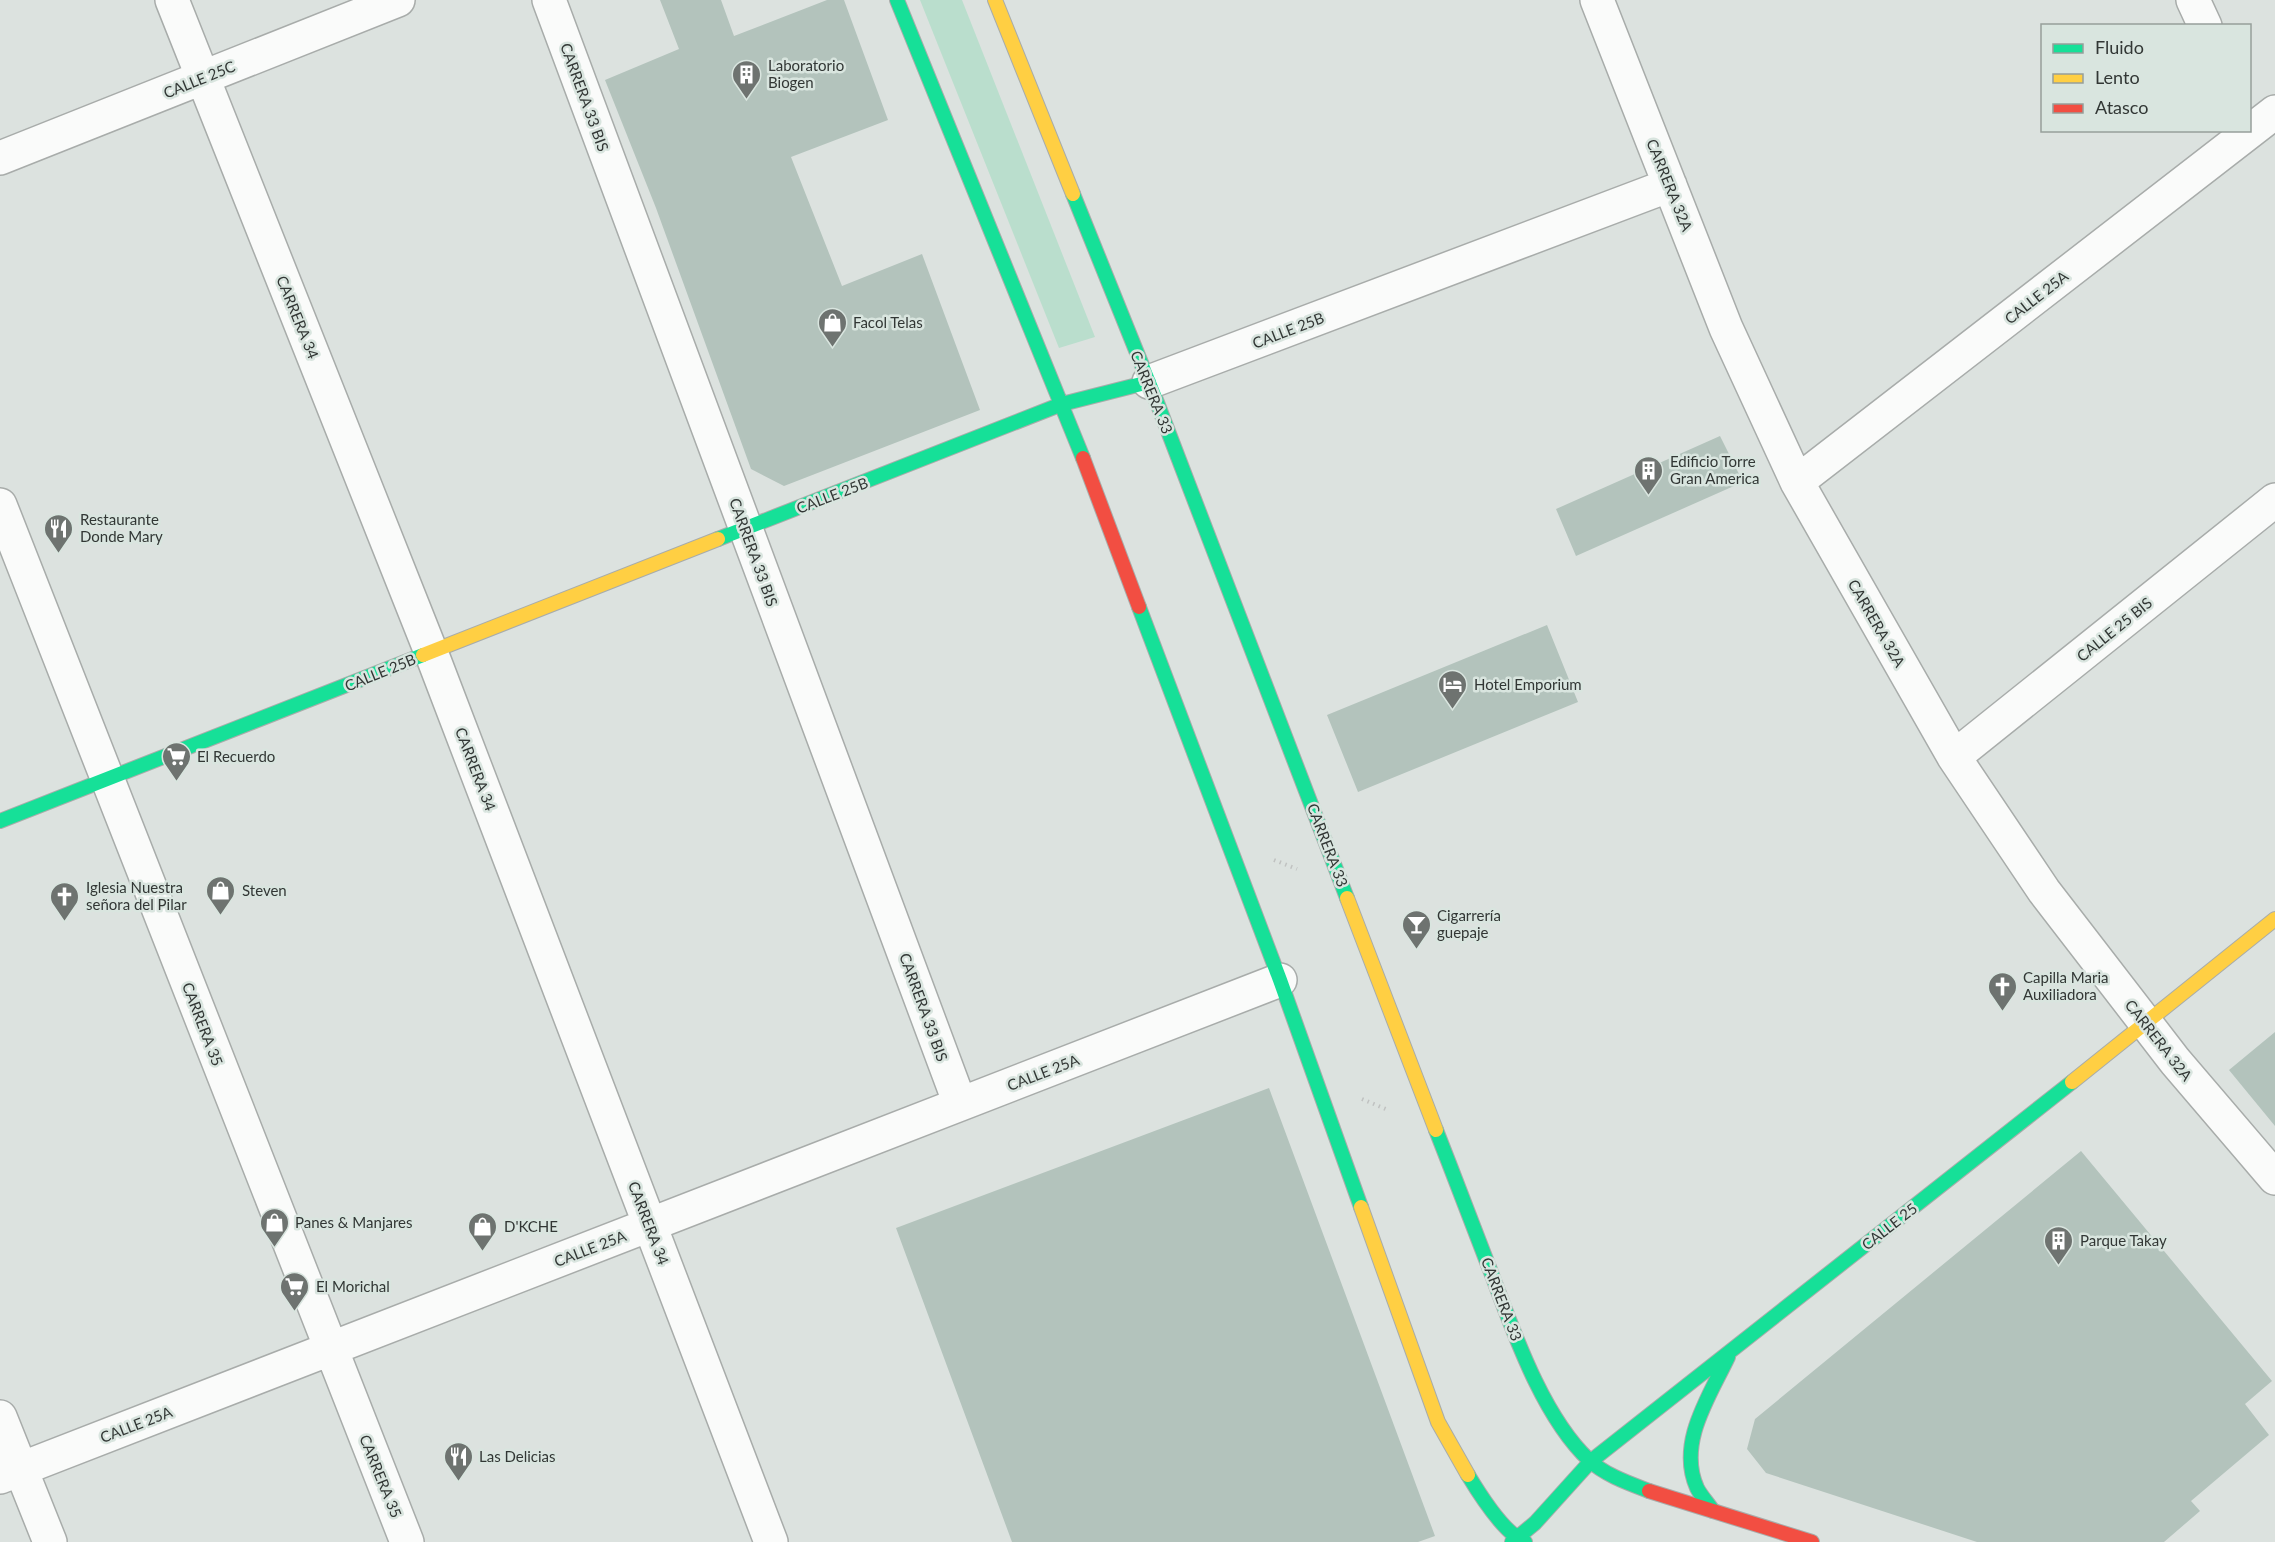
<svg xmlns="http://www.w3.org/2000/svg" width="2275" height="1542" font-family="Lato,sans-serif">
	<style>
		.green { fill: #badecd }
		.building { fill: #b3c3bc }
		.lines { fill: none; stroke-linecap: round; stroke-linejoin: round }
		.street-casing { stroke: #a8acaa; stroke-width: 36 }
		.fast-casing { stroke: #a8acaa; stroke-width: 16 }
		.slow-casing { stroke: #a8acaa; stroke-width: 16 }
		.jam-casing { stroke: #a8acaa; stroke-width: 16 }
		.path { stroke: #c0c2c1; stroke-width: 4; stroke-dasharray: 1.5 4.5; stroke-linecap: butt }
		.street { stroke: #fafbfa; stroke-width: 33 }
		.fast { stroke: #16e098; stroke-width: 14 }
		.slow { stroke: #ffcf43; stroke-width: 14 }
		.jam { stroke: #f24e42; stroke-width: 14 }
		.labels { text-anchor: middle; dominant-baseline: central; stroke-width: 5; stroke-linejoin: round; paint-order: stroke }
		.poi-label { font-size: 15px; fill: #323735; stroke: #d9e5df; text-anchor: start }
		.street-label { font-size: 15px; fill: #323735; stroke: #d9e5df }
	</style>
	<rect width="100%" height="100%" fill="#dce2df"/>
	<path class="green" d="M920,0H962L1095,337L1059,348Z"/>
	<path class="building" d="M660,0H721L734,36L827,0H844L888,120L791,157L842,286L922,254L980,410L784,486L751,469L656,208L605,80L679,49Z
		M1720,436L1743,482L1576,556L1556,509Z
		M1547,625L1578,702L1358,792L1327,715Z
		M2275,1032V1126L2229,1070Z
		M1269,1088L1435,1536L1418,1542H1012L896,1228Z
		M2081,1151L2272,1381L2245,1404L2269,1435L2191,1501L2200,1511L2164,1542H1977L1766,1473L1747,1449L1755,1419Z"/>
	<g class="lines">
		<defs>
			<path id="street" d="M172,0L431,652L771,1542
				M549,0L960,1104
				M1597,0L1726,328L1797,482L1954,757L2044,891L2175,1061L2275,1178
				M2193,0L2205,26
				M0,158L398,0
				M1149,382L1670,185
				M1797,482L2275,112
				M0,505L407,1542
				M1954,757L2275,500
				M0,1417L50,1542
				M0,1477L1280,980"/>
			<path id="fast" d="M897,0L1083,458
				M1073,194L1158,405L1347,898
				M718,539L1062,404L1149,382
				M1139,607L1280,980L1361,1207
				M0,821L423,655
				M1436,1130C1455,1178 1473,1226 1492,1275C1514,1333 1543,1417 1589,1460C1605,1475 1628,1483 1649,1491
				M1468,1475C1480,1495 1504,1533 1525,1542
				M1713,1511C1708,1503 1701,1496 1697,1488C1677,1443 1709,1397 1728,1357
				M1512,1542L1535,1523L1591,1461L2072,1082"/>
			<path id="slow" d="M995,0L1073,194
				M423,655L718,539
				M1347,898L1436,1130
				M2072,1082L2275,919
				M1361,1207L1438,1422L1468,1475"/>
			<path id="jam" d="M1083,458L1139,607
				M1649,1491L1812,1542"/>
		</defs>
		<use href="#street" class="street-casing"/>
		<use href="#fast" class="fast-casing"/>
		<use href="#slow" class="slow-casing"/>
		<use href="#jam" class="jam-casing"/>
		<path class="path" d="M1274,860L1297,869
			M1362,1099L1388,1110"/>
		<use href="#street" class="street"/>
		<use href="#fast" class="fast"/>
		<use href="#slow" class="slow"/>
		<use href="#jam" class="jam"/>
	</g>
	<defs>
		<symbol id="building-pin" viewBox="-11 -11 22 30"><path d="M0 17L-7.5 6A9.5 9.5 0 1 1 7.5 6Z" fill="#6e7370" stroke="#d9e5df"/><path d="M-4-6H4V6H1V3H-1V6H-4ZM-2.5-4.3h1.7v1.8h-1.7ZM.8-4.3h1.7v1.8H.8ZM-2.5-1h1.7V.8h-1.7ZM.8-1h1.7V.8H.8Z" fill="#fff"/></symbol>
		<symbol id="shop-pin" viewBox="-11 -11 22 30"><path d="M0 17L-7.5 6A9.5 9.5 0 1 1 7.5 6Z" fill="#6e7370" stroke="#d9e5df"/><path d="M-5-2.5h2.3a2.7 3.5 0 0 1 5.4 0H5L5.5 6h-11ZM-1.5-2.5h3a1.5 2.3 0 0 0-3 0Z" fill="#fff"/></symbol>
		<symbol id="restaurant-pin" viewBox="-11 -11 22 30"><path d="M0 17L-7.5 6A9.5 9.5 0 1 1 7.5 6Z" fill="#6e7370" stroke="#d9e5df"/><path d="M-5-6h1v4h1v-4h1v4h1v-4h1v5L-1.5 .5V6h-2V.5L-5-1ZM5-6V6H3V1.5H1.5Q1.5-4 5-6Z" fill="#fff"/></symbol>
		<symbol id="hotel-pin" viewBox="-11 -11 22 30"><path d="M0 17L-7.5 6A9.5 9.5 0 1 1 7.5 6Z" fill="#6e7370" stroke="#d9e5df"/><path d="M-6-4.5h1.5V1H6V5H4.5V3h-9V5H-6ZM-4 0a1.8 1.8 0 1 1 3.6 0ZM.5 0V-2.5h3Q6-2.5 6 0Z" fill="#fff"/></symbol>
		<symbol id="supermarket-pin" viewBox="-11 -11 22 30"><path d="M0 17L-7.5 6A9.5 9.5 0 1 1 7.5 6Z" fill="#6e7370" stroke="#d9e5df"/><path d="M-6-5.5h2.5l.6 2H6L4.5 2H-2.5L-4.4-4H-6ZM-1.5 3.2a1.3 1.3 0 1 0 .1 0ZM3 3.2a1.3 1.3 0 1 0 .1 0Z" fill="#fff"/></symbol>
		<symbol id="church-pin" viewBox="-11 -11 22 30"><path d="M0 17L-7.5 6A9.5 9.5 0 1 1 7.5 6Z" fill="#6e7370" stroke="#d9e5df"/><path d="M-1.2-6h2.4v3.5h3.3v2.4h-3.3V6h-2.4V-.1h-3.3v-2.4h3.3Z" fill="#fff"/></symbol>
		<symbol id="bar-pin" viewBox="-11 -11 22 30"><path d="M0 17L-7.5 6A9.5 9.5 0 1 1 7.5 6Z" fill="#6e7370" stroke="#d9e5df"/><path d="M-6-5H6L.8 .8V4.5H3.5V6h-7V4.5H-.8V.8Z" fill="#fff"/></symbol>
	</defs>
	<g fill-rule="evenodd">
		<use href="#building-pin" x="730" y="58" width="33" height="45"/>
		<use href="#shop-pin" x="816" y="306" width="33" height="45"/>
		<use href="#building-pin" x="1632" y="454" width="33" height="45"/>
		<use href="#restaurant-pin" x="42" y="512" width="33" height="45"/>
		<use href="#hotel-pin" x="1436" y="668" width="33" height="45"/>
		<use href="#supermarket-pin" x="160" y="740" width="33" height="45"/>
		<use href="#shop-pin" x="204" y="874" width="33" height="45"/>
		<use href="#church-pin" x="48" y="880" width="33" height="45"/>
		<use href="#bar-pin" x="1400" y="908" width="33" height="45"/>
		<use href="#church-pin" x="1986" y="970" width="33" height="45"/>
		<use href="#shop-pin" x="258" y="1206" width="33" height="45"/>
		<use href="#shop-pin" x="466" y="1210" width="33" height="45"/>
		<use href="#building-pin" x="2042" y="1224" width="33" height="45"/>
		<use href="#supermarket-pin" x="278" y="1270" width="33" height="45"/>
		<use href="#restaurant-pin" x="442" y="1440" width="33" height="45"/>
	</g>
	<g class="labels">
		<g class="poi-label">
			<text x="768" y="65">Laboratorio<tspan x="768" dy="17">Biogen</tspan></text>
			<text x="853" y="322">Facol Telas</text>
			<text x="1670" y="461">Edificio Torre<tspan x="1670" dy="17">Gran America</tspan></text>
			<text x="80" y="519">Restaurante<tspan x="80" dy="17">Donde Mary</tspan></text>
			<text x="1474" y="684">Hotel Emporium</text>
			<text x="197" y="756">El Recuerdo</text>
			<text x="86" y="887">Iglesia Nuestra<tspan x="86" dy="17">señora del Pilar</tspan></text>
			<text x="242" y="890">Steven</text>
			<text x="1437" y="915">Cigarrería<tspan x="1437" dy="17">guepaje</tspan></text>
			<text x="2023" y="977">Capilla Maria<tspan x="2023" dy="17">Auxiliadora</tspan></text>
			<text x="295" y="1222">Panes &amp; Manjares</text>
			<text x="504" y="1226">D'KCHE</text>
			<text x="2080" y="1240">Parque Takay</text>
			<text x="316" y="1286">El Morichal</text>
			<text x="479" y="1456">Las Delicias</text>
		</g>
		<g class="street-label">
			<text transform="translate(199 79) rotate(-22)">CALLE 25C</text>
			<text transform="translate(585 97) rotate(70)">CARRERA 33 BIS</text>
			<text transform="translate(1670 185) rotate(68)">CARRERA 32A</text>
			<text transform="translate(2036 297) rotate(-38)">CALLE 25A</text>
			<text transform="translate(298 317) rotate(68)">CARRERA 34</text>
			<text transform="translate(1288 330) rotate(-21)">CALLE 25B</text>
			<text transform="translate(1152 392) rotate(68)">CARRERA 33</text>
			<text transform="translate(832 495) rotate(-21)">CALLE 25B</text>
			<text transform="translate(754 552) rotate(70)">CARRERA 33 BIS</text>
			<text transform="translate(1877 623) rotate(60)">CARRERA 32A</text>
			<text transform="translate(2114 629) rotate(-39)">CALLE 25 BIS</text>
			<text transform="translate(380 672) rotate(-22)">CALLE 25B</text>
			<text transform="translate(476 769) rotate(69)">CARRERA 34</text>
			<text transform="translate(1328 845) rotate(69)">CARRERA 33</text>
			<text transform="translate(924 1007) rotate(70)">CARRERA 33 BIS</text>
			<text transform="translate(203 1024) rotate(69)">CARRERA 35</text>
			<text transform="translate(2159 1040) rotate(52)">CARRERA 32A</text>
			<text transform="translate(1043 1072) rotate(-21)">CALLE 25A</text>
			<text transform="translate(649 1223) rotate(69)">CARRERA 34</text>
			<text transform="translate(1889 1226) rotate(-38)">CALLE 25</text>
			<text transform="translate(590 1248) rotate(-21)">CALLE 25A</text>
			<text transform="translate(1502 1299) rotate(69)">CARRERA 33</text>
			<text transform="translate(136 1424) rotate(-21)">CALLE 25A</text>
			<text transform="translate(381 1476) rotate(68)">CARRERA 35</text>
		</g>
	</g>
	<rect x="2041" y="24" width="210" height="108" fill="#d9e5df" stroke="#969f9b" stroke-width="1.5"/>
	<rect x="2053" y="44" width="30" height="9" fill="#16e098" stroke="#969f9b" stroke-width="1.5"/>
	<text x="2095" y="54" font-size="18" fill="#323735">Fluido</text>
	<rect x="2053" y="74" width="30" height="9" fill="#ffcf43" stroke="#969f9b" stroke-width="1.5"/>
	<text x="2095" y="84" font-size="18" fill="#323735">Lento</text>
	<rect x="2053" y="104" width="30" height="9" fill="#f24e42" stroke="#969f9b" stroke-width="1.5"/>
	<text x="2095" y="114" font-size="18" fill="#323735">Atasco</text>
</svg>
